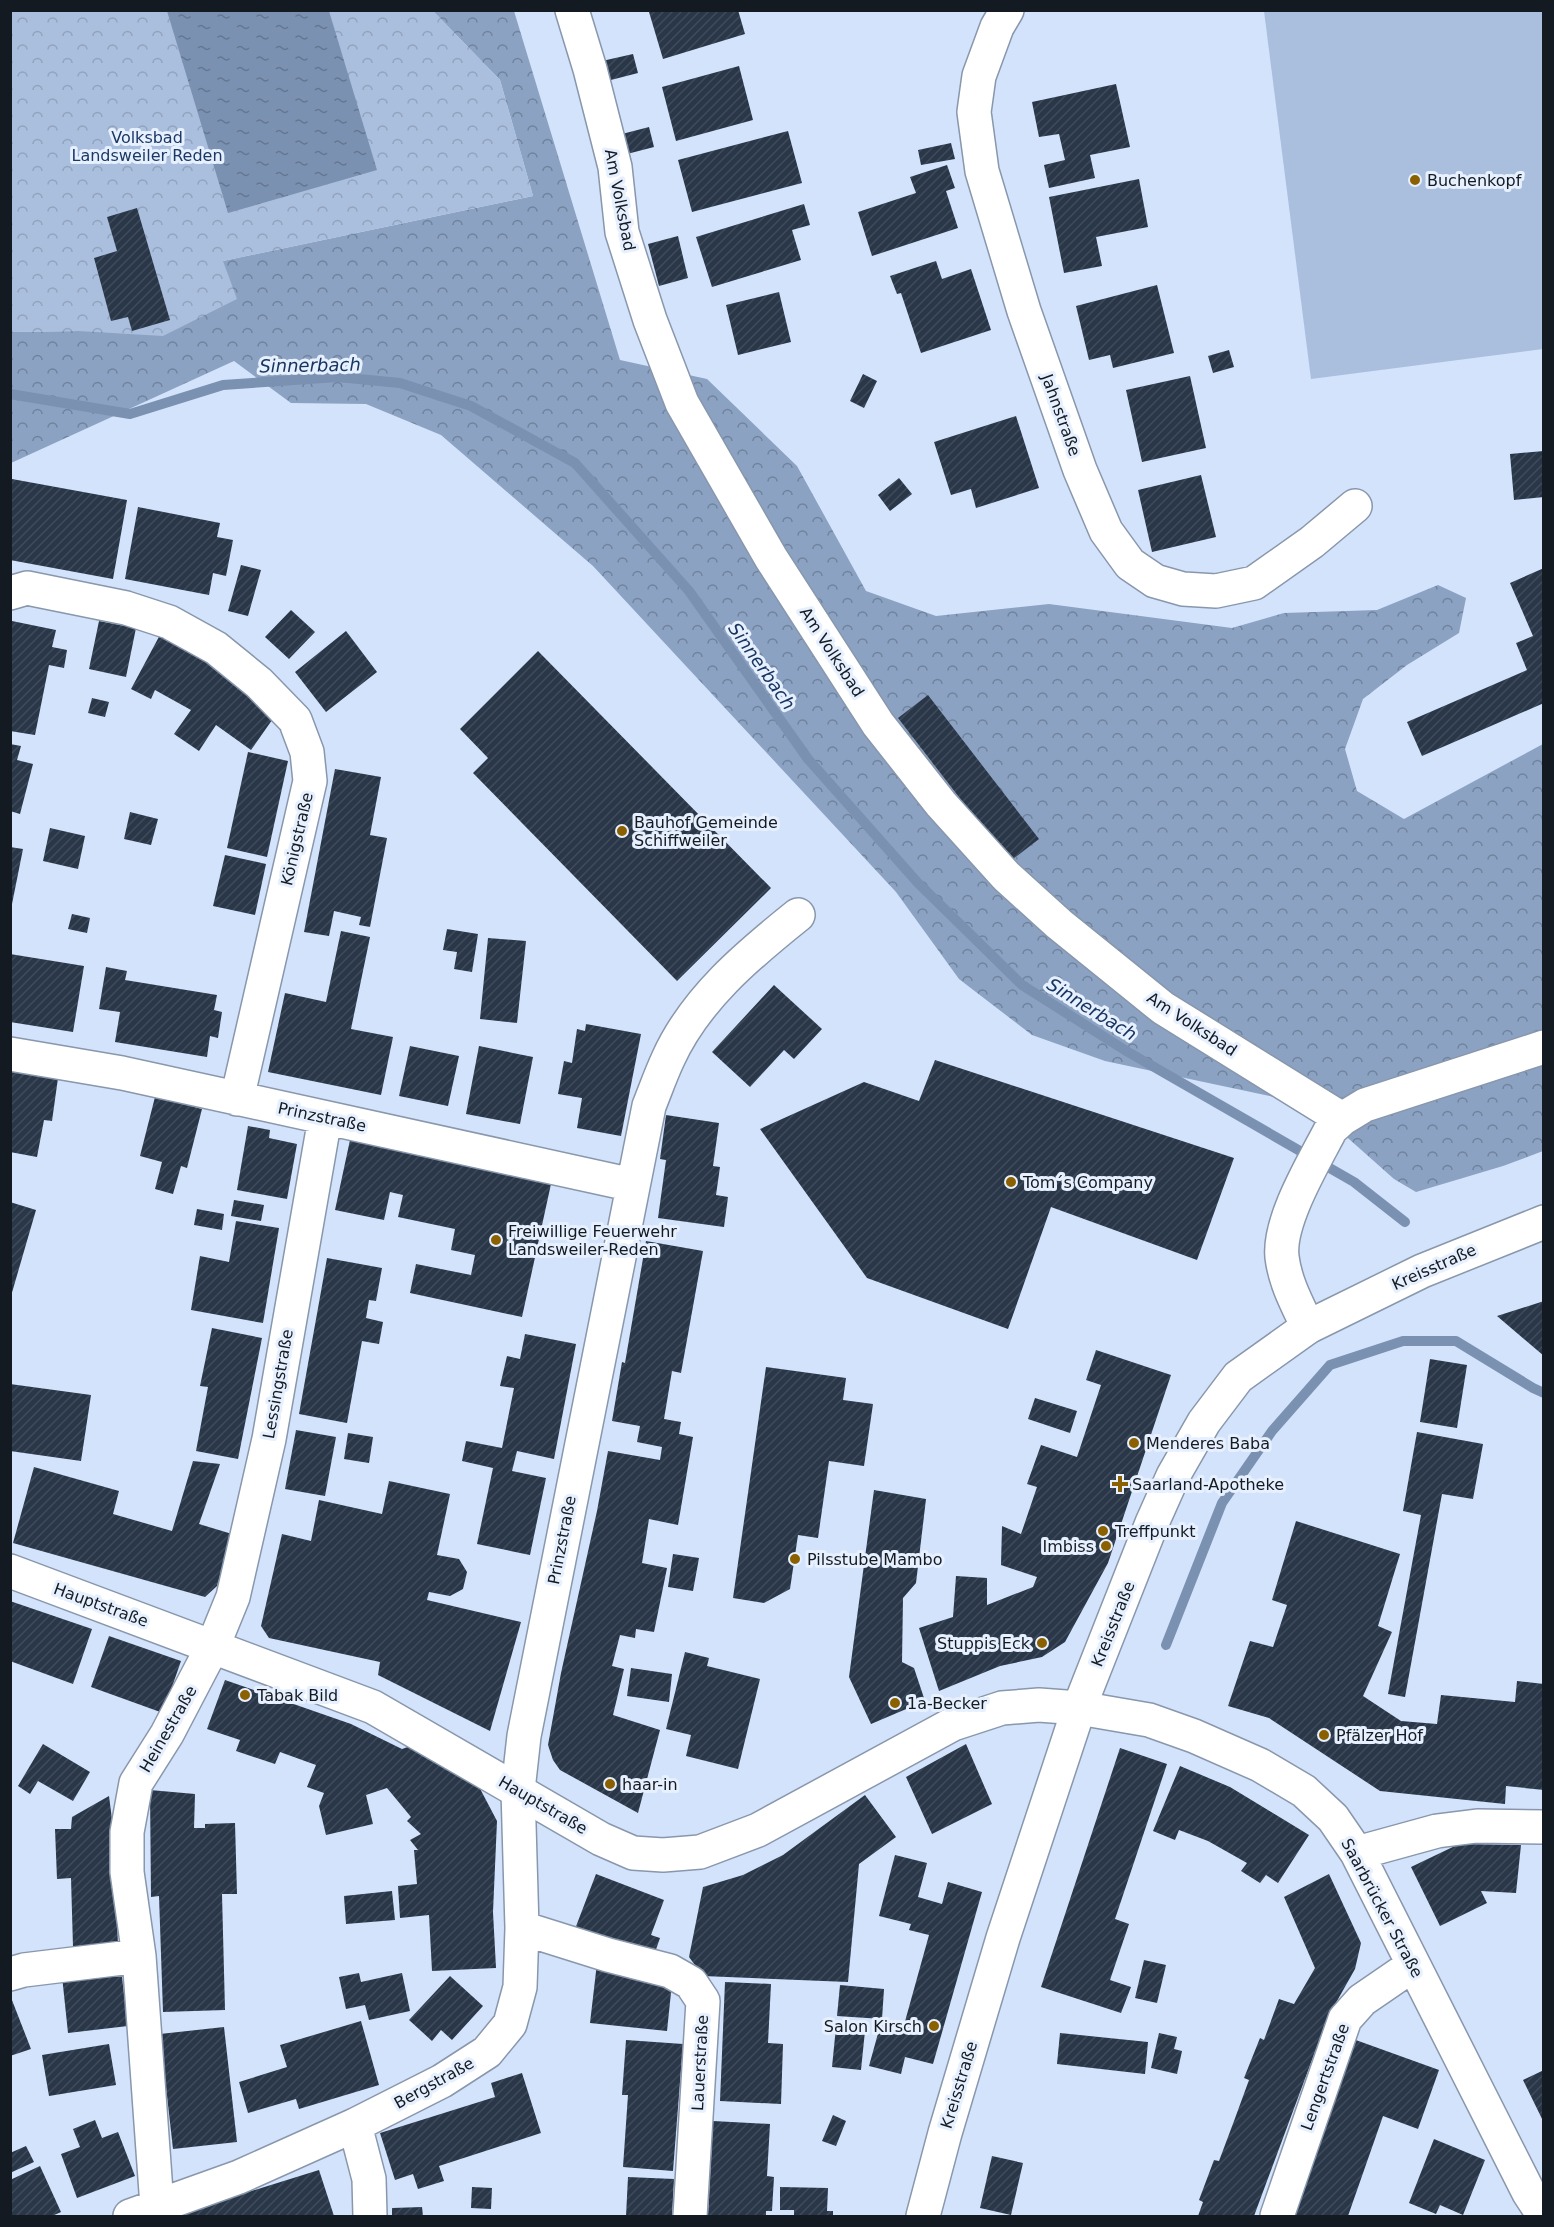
<svg xmlns="http://www.w3.org/2000/svg" width="1554" height="2227" font-family="'DejaVu Sans',sans-serif">
	<style>
		.green { fill: #aabedd }
		.forest { fill: url(#forest-crowns) }
		.park { fill: url(#park-crowns) }
		.water { fill: url(#water-ripples) }
		.lines { fill: none; stroke-linecap: round; stroke-linejoin: round }
		.stream { stroke: #7b91b1; stroke-width: 10 }
		.building { fill: url(#building-hatch) }
		.minor-casing { stroke: #8897ac; stroke-width: 36 }
		.tertiary-casing { stroke: #8897ac; stroke-width: 36 }
		.secondary-casing { stroke: #8897ac; stroke-width: 36 }
		.minor { stroke: #fff; stroke-width: 33 }
		.tertiary { stroke: #fff; stroke-width: 33 }
		.secondary { stroke: #fff; stroke-width: 33 }
		.poi-dot { fill: #8b6001; stroke: #e6f0fe; stroke-width: 2 }
		.labels { text-anchor: middle; dominant-baseline: central; stroke-width: 6; stroke-linejoin: round; paint-order: stroke }
		.park-label { font-size: 16px; fill: #1b3964; stroke: #e6f0fe }
		.poi-label { font-size: 16px; fill: #141a22; stroke: #e6f0fe; text-anchor: start }
		.street-label { font-size: 16px; fill: #141a22; stroke: #e6f0fe }
		.water-label { font-size: 18px; font-style: italic; fill: #183560; stroke: #e6f0fe }
	</style>
	<defs>
		<pattern id="forest-crowns" width="20" height="18" patternUnits="userSpaceOnUse" patternTransform="scale(1.5)"><rect width="20" height="18" fill="#8ba2c2"/><path d="M2 6a3 3 0 1 1 6 0M12 15a3 3 0 1 1 6 0" fill="none" stroke="#70839d"/></pattern>
		<pattern id="park-crowns" width="20" height="18" patternUnits="userSpaceOnUse" patternTransform="scale(1.5)"><rect width="20" height="18" fill="#aabedd"/><path d="M2 6a3 3 0 1 1 6 0M12 15a3 3 0 1 1 6 0" fill="none" stroke="#91a3bd"/></pattern>
		<pattern id="water-ripples" width="26" height="14" patternUnits="userSpaceOnUse" patternTransform="scale(1.5)"><rect width="26" height="14" fill="#7b91b1"/><path d="M2 4q2-2 4 0t4 0M15 11q2-2 4 0t4 0" fill="none" stroke="#647690"/></pattern>
		<pattern id="building-hatch" width="6" height="6" patternUnits="userSpaceOnUse" patternTransform="scale(1.5)"><rect width="6" height="6" fill="#2a3749"/><path d="M-1 1l2-2M0 6l6-6M5 7l2-2" fill="none" stroke="#3f4b5a"/></pattern>
	</defs>
	<rect width="100%" height="100%" fill="#d3e3fb"/>
	<path class="green" d="M1264,11H1543V349L1311,379Z"/>
	<path class="forest" d="M433,11H514L620,360L707,379L797,466L866,591L936,616L1049,604L1232,628L1284,613L1377,610L1438,585L1466,598L1459,633L1407,665L1363,699L1345,749L1357,791L1404,819L1543,744V1151L1503,1166L1416,1192L1394,1179L1340,1131L1274,1097L1105,1061L1032,1035L959,979L896,892L593,566L441,435L366,404L291,403L234,361L11,463L10,332L78,331L223,261L533,196L500,80Z"/>
	<path class="park" d="M10,11H433L500,80L533,196L223,261L237,299L163,336L78,331L11,332Z"/>
	<path class="water" d="M167,11H329L377,170L228,213Z"/>
	<g class="lines">
		<path class="stream" d="M10,394L130,414L223,385L338,377L400,383L471,406L575,463L689,591L808,759L918,883L1022,985L1128,1052L1354,1182L1405,1222
			M1166,1645L1222,1503L1272,1431L1330,1365L1403,1341H1456L1533,1388L1544,1393"/>
	</g>
	<path class="building" d="M654,10H738L745,34L663,59L649,12Z
		M633,54L638,73L607,81L602,61Z
		M739,66L753,120L676,141L662,87Z
		M1116,84L1130,147L1090,155L1095,178L1049,188L1044,165L1065,160L1059,134L1039,137L1032,102Z
		M649,127L654,147L627,154L622,134Z
		M788,131L802,183L692,212L678,160Z
		M951,143L955,159L921,165L918,150Z
		M947,165L955,188L946,191L958,228L872,256L858,212L916,193L910,177Z
		M1139,179L1148,227L1096,237L1102,266L1064,273L1049,197Z
		M804,204L810,225L792,230L801,260L712,287L696,237Z
		M137,208L170,320L132,331L128,317L111,321L94,258L117,251L107,217Z
		M678,236L688,278L659,286L648,244Z
		M936,261L942,279L971,269L991,330L921,353L901,293L897,294L890,276Z
		M1157,285L1174,353L1113,368L1110,355L1089,360L1076,306Z
		M779,292L791,342L738,355L726,305Z
		M1229,350L1234,367L1213,373L1208,356Z
		M863,374L877,381L864,408L850,401Z
		M1190,376L1206,448L1142,462L1126,390Z
		M1016,416L1039,488L976,508L971,489L951,495L934,442Z
		M1544,451V497L1514,500L1510,454Z
		M1201,475L1216,537L1152,552L1138,490Z
		M899,478L912,494L890,511L878,495Z
		M12,479L127,500L113,579L10,560Z
		M138,507L220,523L217,537L233,540L226,576L213,573L209,595L125,579Z
		M241,565L261,570L248,616L228,611Z
		M1544,568V703L1422,756L1407,722L1527,670L1516,643L1533,636L1510,583Z
		M291,610L315,632L289,659L265,637Z
		M12,621L56,630L52,647L67,650L64,668L49,665L35,735L10,731Z
		M99,621L136,628L126,677L89,669Z
		M346,631L377,672L326,712L295,672Z
		M161,633L208,661L277,713L251,750L216,725L199,751L174,734L191,710L155,690L151,699L131,689Z
		M538,651L771,888L677,981L473,773L488,758L460,729Z
		M928,695L1039,839L1009,862L898,718Z
		M92,698L109,702L105,717L88,713Z
		M10,744L21,746L17,760L33,764L20,814L10,811Z
		M248,752L288,761L267,857L227,848Z
		M335,769L381,777L370,835L387,838L370,927L359,925L361,917L334,911L329,936L304,932Z
		M130,812L158,819L151,845L124,839Z
		M50,828L85,836L78,869L43,861Z
		M10,847L23,849L12,904H10Z
		M225,855L266,864L255,915L213,906Z
		M72,914L90,918L87,933L68,929Z
		M447,929L478,934L472,972L454,969L457,952L443,950Z
		M341,931L370,937L351,1029L393,1037L381,1095L268,1072L285,993L326,1002Z
		M488,938L526,941L517,1023L480,1019Z
		M10,954L84,966L73,1032L10,1022Z
		M106,967L127,971L125,980L217,995L214,1010L222,1012L218,1038L210,1036L207,1057L115,1042L120,1012L99,1009Z
		M774,985L822,1029L794,1059L784,1050L750,1087L712,1052Z
		M586,1024L641,1034L621,1136L577,1128L582,1098L558,1094L564,1061L572,1063L577,1029L585,1031Z
		M410,1046L459,1056L448,1106L399,1096Z
		M479,1046L533,1057L520,1124L466,1114Z
		M935,1060L1234,1158L1197,1260L1051,1207L1008,1329L867,1278L760,1129L864,1082L919,1101Z
		M12,1071L58,1078L52,1121L44,1120L37,1157L10,1152V1086Z
		M155,1097L202,1109L187,1168L181,1166L173,1194L155,1189L162,1162L140,1156Z
		M666,1115L719,1123L713,1166L720,1167L716,1195L728,1197L724,1227L658,1218L666,1160L660,1159Z
		M248,1126L270,1130L269,1138L297,1144L287,1199L237,1190Z
		M350,1140L551,1184L522,1317L410,1293L416,1264L471,1275L475,1255L451,1250L455,1229L398,1217L403,1195L390,1192L384,1220L335,1210Z
		M234,1200L264,1205L261,1221L231,1216Z
		M10,1202L36,1210L11,1296H10Z
		M197,1209L224,1214L222,1230L194,1225Z
		M236,1221L279,1228L263,1323L191,1310L200,1256L229,1262Z
		M646,1241L703,1251L681,1373L672,1371L664,1419L681,1422L679,1434L693,1437L678,1525L649,1519L642,1563L667,1568L654,1632L636,1629L635,1638L620,1635L612,1666L624,1669L613,1715L660,1730L638,1813L560,1770L553,1760L548,1745L561,1673L597,1511L608,1451L660,1460L662,1447L637,1442L640,1426L612,1421L622,1362L625,1363Z
		M327,1258L382,1268L376,1301L369,1300L366,1318L383,1322L379,1344L362,1341L347,1423L299,1414Z
		M1544,1301V1356L1497,1316Z
		M212,1328L262,1338L238,1459L196,1451L208,1387L200,1386Z
		M525,1334L576,1344L554,1459L517,1451L512,1471L546,1478L530,1555L477,1544L493,1468L462,1461L466,1441L502,1448L514,1388L500,1386L507,1356L520,1359Z
		M1096,1350L1171,1375L1108,1563L1065,1642L1042,1657L1000,1666L939,1691L919,1628L953,1617L956,1576L987,1578V1605L1033,1587L1037,1577L1001,1565L1002,1526L1021,1534L1037,1487L1027,1484L1041,1445L1077,1457L1101,1385L1086,1380Z
		M1430,1359L1467,1365L1457,1428L1420,1422Z
		M766,1367L846,1378L843,1400L873,1404L864,1466L829,1461L818,1538L798,1535L790,1589L764,1603L733,1598Z
		M10,1384L91,1395L81,1461L10,1451Z
		M1035,1398L1077,1411L1070,1433L1028,1419Z
		M296,1430L336,1437L325,1496L285,1489Z
		M1417,1432L1483,1444L1473,1499L1442,1494L1405,1697L1388,1694L1421,1515L1403,1511Z
		M348,1433L373,1437L369,1463L344,1459Z
		M193,1461L220,1464L199,1524L232,1534L217,1586L205,1597L13,1543L34,1467L119,1491L113,1514L172,1531Z
		M389,1481L450,1494L437,1555L459,1559L467,1572L463,1589L450,1596L429,1592L427,1600L521,1622L490,1731L378,1675L380,1662L269,1638L261,1626L282,1534L311,1541L319,1500L382,1514Z
		M874,1490L926,1499L916,1583L903,1598L902,1662L914,1668L925,1701L871,1724L849,1677Z
		M1296,1521L1400,1554L1378,1626L1392,1632L1363,1696L1401,1721L1437,1724L1441,1695L1515,1702L1517,1681L1544,1684V1790L1506,1786L1505,1804L1380,1791L1269,1718L1228,1706L1250,1641L1273,1647L1287,1605L1272,1600Z
		M673,1554L699,1558L693,1591L668,1587Z
		M10,1601L92,1629L73,1684L10,1661Z
		M109,1636L181,1661L163,1713L91,1687Z
		M685,1652L709,1658L707,1666L760,1679L738,1769L686,1756L691,1735L666,1729Z
		M631,1668L672,1674L669,1702L627,1696Z
		M225,1680L351,1724L402,1749L419,1743L476,1781L497,1821L493,1912L496,1968L432,1971L429,1915L400,1918L398,1886L417,1884L414,1850H418L410,1840L421,1834L407,1821L411,1817L387,1788L366,1795L373,1824L326,1835L319,1806L324,1793L307,1787L316,1765L280,1752L275,1764L236,1751L240,1740L207,1729Z
		M43,1744L90,1772L73,1801L38,1781L30,1794L18,1786Z
		M966,1744L992,1804L932,1834L906,1777Z
		M1120,1748L1167,1764L1115,1919L1129,1924L1110,1980L1131,1987L1121,2013L1041,1987Z
		M1180,1766L1230,1787L1309,1835L1278,1883L1266,1875L1260,1883L1241,1871L1247,1863L1208,1841L1179,1830L1175,1840L1153,1831Z
		M150,1790L195,1794L194,1828H205V1824L235,1823L237,1894H222L225,2010L163,2012L159,1896L151,1897Z
		M865,1795L896,1837L859,1864L848,1982L703,1976L689,1957L703,1887L743,1875L783,1855Z
		M109,1796L113,1827L118,1945L73,1947L71,1878L57,1879L55,1829H71L72,1817Z
		M1459,1844L1521,1845L1516,1893L1481,1891L1487,1903L1440,1926L1411,1867Z
		M895,1855L927,1863L918,1897L942,1904L948,1882L982,1892L933,2064L905,2057L901,2074L869,2066L882,2019L837,2016L840,1985L884,1989L882,2019L904,2025L929,1935L909,1930L911,1924L879,1916Z
		M596,1874L664,1900L651,1935L660,1938L653,1958L575,1929Z
		M1329,1874L1361,1943L1355,1969L1328,2017L1254,2216H1198L1203,2202L1199,2200L1214,2160L1219,2161L1234,2121L1249,2080L1244,2078L1260,2038L1264,2040L1279,1999L1294,2004L1315,1968L1284,1897Z
		M392,1891L395,1920L346,1924L344,1896Z
		M1144,1960L1166,1965L1157,2003L1135,1998Z
		M597,1963L672,1983L667,2031L590,2023Z
		M121,1969L128,2026L68,2033L62,1976Z
		M359,1973L361,1982L402,1973L410,2011L369,2020L365,2005L346,2009L339,1977Z
		M450,1976L483,2006L452,2040L441,2030L432,2041L409,2020Z
		M725,1982L771,1984L768,2043L783,2044L781,2104L720,2101Z
		M10,1995L31,2049L10,2056Z
		M361,2021L379,2085L299,2109L296,2099L248,2113L239,2082L287,2067L280,2045Z
		M224,2027L237,2142L173,2149L160,2034Z
		M836,2027L865,2031L861,2070L832,2067Z
		M1060,2033L1148,2042L1145,2074L1057,2064Z
		M1159,2033L1177,2037L1174,2049L1182,2051L1177,2074L1151,2068Z
		M1353,2039L1439,2070L1418,2129L1383,2116L1348,2216H1294Z
		M626,2040L683,2044L673,2171L623,2167L628,2095H622Z
		M109,2044L116,2085L49,2096L42,2055Z
		M1544,2070V2123L1523,2080Z
		M522,2073L541,2133L439,2166L444,2181L418,2189L413,2174L395,2180L380,2133L495,2097L491,2083Z
		M833,2115L846,2121L836,2146L822,2141Z
		M95,2120L102,2138L118,2132L135,2176L77,2198L61,2154L80,2147L73,2129Z
		M713,2121L770,2124L767,2176L774,2177L772,2211H766V2216H708Z
		M1434,2139L1485,2160L1463,2215L1440,2205L1436,2214L1409,2203Z
		M26,2146L34,2162L10,2173V2153Z
		M992,2156L1023,2163L1011,2215L980,2208Z
		M40,2166L61,2212L52,2216H10V2180Z
		M319,2170L334,2216H173L213,2203Z
		M628,2177L674,2179L672,2216H626Z
		M472,2187L492,2188L491,2209L471,2208Z
		M780,2187L828,2188L827,2211H833V2216H794V2210H780Z
		M422,2207L423,2216H392V2208Z"/>
	<g class="lines">
		<defs>
			<path id="minor" d="M572,10L590,69L615,167L622,232L650,320L682,403L771,558L878,724L941,804L1006,876L1059,924L1163,1008L1342,1119
				M1007,10L997,27L979,76L974,112L982,171L1024,311L1080,470L1106,531L1130,564L1155,581L1183,589L1216,591L1254,583L1312,542L1355,506
				M10,593L27,588L126,608L169,622L216,648L259,683L295,720L307,752L310,781L237,1099
				M10,1054L122,1073L633,1185
				M1308,1327C1297,1304 1285,1282 1282,1257C1278,1221 1314,1162 1331,1129L1342,1119L1365,1105L1544,1047
				M1079,1708L1149,1720L1194,1736L1260,1765L1304,1791L1333,1818L1357,1853L1529,2193L1544,2216
				M1357,1853L1437,1831L1477,1826L1544,1827
				M522,1928L608,1955L670,1971L691,1983L703,2001L690,2216
				M10,1974L24,1970L139,1956
				M355,2125L369,2179L370,2216
				M130,2216L239,2177L355,2125L442,2081L487,2052L510,2024L520,1987L522,1928L518,1790L524,1736L649,1106C655,1091 661,1074 668,1059C695,999 748,955 798,915
				M160,2216L157,2206L139,1956L127,1872V1832L136,1783L167,1734L213,1646L233,1597L269,1439L325,1118
				M1277,2216L1345,2019L1362,2000L1413,1965"/>
			<path id="tertiary" d="M10,1571L373,1707L601,1839L633,1853L663,1855L700,1852L758,1830L953,1724L1002,1708L1039,1705L1079,1708"/>
			<path id="secondary" d="M923,2216L945,2133L1003,1938L1079,1708L1152,1523L1173,1476L1204,1422L1238,1377L1308,1327L1422,1271L1544,1222"/>
		</defs>
		<use href="#minor" class="minor-casing"/>
		<use href="#tertiary" class="tertiary-casing"/>
		<use href="#secondary" class="secondary-casing"/>
		<use href="#minor" class="minor"/>
		<use href="#tertiary" class="tertiary"/>
		<use href="#secondary" class="secondary"/>
	</g>
	<g class="poi-dot">
		<circle cx="1415" cy="180" r="6"/>
		<circle cx="622" cy="831" r="6"/>
		<circle cx="1011" cy="1182" r="6"/>
		<circle cx="496" cy="1240" r="6"/>
		<circle cx="1134" cy="1443" r="6"/>
		<path d="M1117 1475h6v6h6v6h-6v6h-6v-6h-6v-6h6z"/>
		<circle cx="1103" cy="1531" r="6"/>
		<circle cx="1106" cy="1546" r="6"/>
		<circle cx="795" cy="1559" r="6"/>
		<circle cx="1042" cy="1643" r="6"/>
		<circle cx="245" cy="1695" r="6"/>
		<circle cx="895" cy="1703" r="6"/>
		<circle cx="1324" cy="1735" r="6"/>
		<circle cx="610" cy="1784" r="6"/>
		<circle cx="934" cy="2026" r="6"/>
	</g>
	<g class="labels">
		<g class="park-label">
			<text x="147" y="137">Volksbad<tspan x="147" dy="18">Landsweiler Reden</tspan></text>
		</g>
		<g class="poi-label">
			<text x="1427" y="180">Buchenkopf</text>
			<text x="634" y="822">Bauhof Gemeinde<tspan x="634" dy="18">Schiffweiler</tspan></text>
			<text x="1023" y="1182">Tom´s Company</text>
			<text x="508" y="1231">Freiwillige Feuerwehr<tspan x="508" dy="18">Landsweiler-Reden</tspan></text>
			<text x="1146" y="1443">Menderes Baba</text>
			<text x="1132" y="1484">Saarland-Apotheke</text>
			<text x="1115" y="1531">Treffpunkt</text>
			<text x="1094" y="1546" text-anchor="end">Imbiss</text>
			<text x="807" y="1559">Pilsstube Mambo</text>
			<text x="1030" y="1643" text-anchor="end">Stuppis Eck</text>
			<text x="257" y="1695">Tabak Bild</text>
			<text x="907" y="1703">1a-Becker</text>
			<text x="1336" y="1735">Pfälzer Hof</text>
			<text x="622" y="1784">haar-in</text>
			<text x="922" y="2026" text-anchor="end">Salon Kirsch</text>
		</g>
		<g class="street-label">
			<text transform="translate(620 200) rotate(79)">Am Volksbad</text>
			<text transform="translate(1061 415) rotate(70)">Jahnstraße</text>
			<text transform="translate(832 652) rotate(57)">Am Volksbad</text>
			<text transform="translate(297 839) rotate(-77)">Königstraße</text>
			<text transform="translate(1192 1024) rotate(33)">Am Volksbad</text>
			<text transform="translate(322 1117) rotate(12)">Prinzstraße</text>
			<text transform="translate(1434 1267) rotate(-24)">Kreisstraße</text>
			<text transform="translate(278 1384) rotate(-80)">Lessingstraße</text>
			<text transform="translate(562 1540) rotate(-79)">Prinzstraße</text>
			<text transform="translate(101 1605) rotate(20)">Hauptstraße</text>
			<text transform="translate(1113 1624) rotate(-68)">Kreisstraße</text>
			<text transform="translate(168 1729) rotate(-60)">Heinestraße</text>
			<text transform="translate(543 1805) rotate(30)">Hauptstraße</text>
			<text transform="translate(1382 1908) rotate(62)">Saarbrücker Straße</text>
			<text transform="translate(700 2063) rotate(-87)">Lauerstraße</text>
			<text transform="translate(1325 2077) rotate(-70)">Lengertstraße</text>
			<text transform="translate(434 2083) rotate(-29)">Bergstraße</text>
			<text transform="translate(959 2085) rotate(-73)">Kreisstraße</text>
		</g>
		<g class="water-label">
			<text transform="translate(310 365) rotate(-1)">Sinnerbach</text>
			<text transform="translate(762 666) rotate(55)">Sinnerbach</text>
			<text transform="translate(1092 1009) rotate(32)">Sinnerbach</text>
		</g>
	</g>
	<rect width="1554" height="2227" fill="none" stroke="#141a22" stroke-width="24"/>
</svg>
